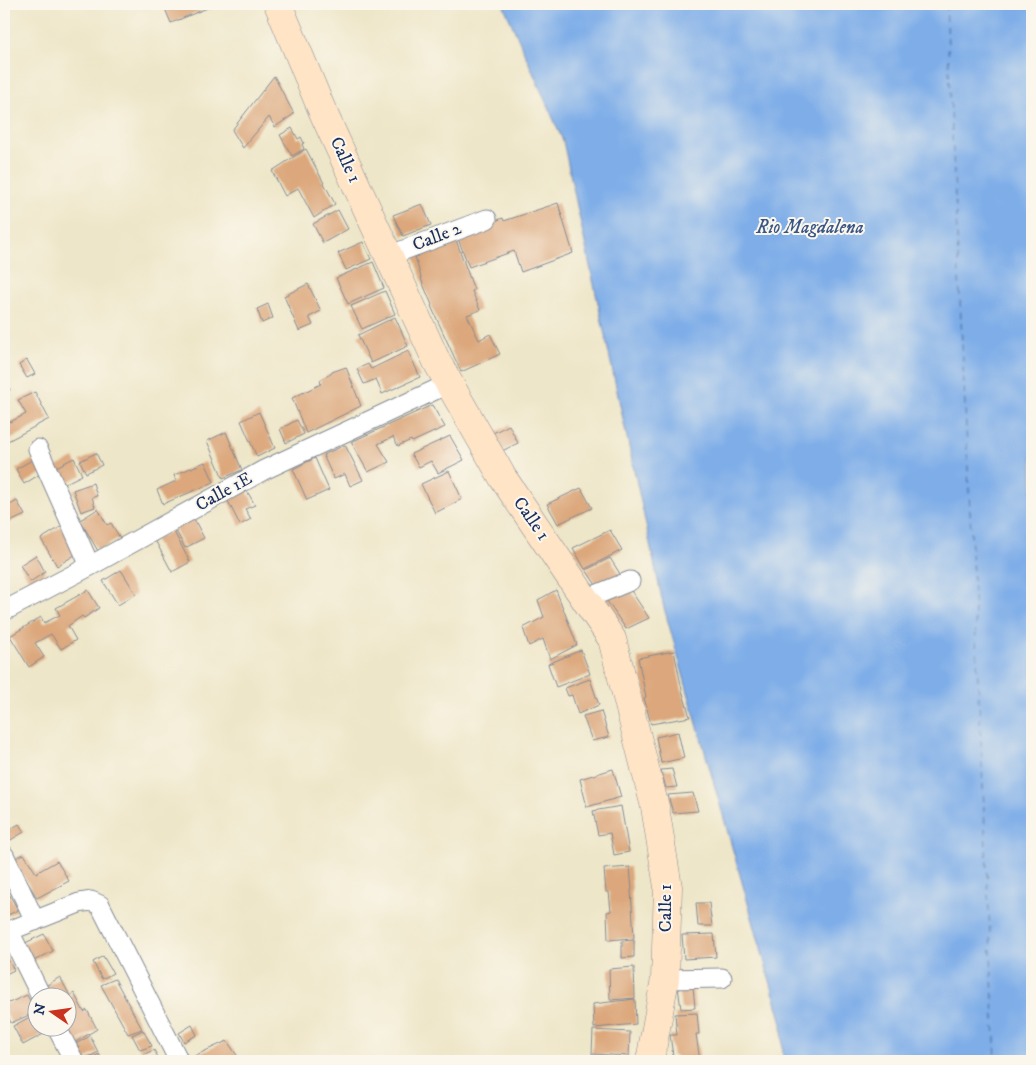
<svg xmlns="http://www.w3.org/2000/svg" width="1036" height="1065" font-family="'IM FELL DW Pica',serif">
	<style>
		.water { fill: #7eade8; stroke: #4c6ea3 }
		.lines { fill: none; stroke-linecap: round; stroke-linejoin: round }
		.ferry { stroke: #395587; stroke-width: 1; stroke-dasharray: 6 5; stroke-linecap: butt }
		.building { fill: #dca77b }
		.street-casing { stroke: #848a93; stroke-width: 21 }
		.secondary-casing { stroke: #848a93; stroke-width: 29 }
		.street { stroke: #fff; stroke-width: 19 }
		.secondary { stroke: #ffe4c6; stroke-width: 28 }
		.labels { text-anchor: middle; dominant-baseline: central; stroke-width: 4; stroke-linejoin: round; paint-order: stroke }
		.street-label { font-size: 18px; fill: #1b2f5e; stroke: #fbf7ec }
		.water-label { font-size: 19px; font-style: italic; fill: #395587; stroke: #fbf7ec }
	</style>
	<rect width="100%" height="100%" fill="#fbf7ec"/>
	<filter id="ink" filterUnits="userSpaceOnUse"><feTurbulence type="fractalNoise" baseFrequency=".02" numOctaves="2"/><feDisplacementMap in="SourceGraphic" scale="10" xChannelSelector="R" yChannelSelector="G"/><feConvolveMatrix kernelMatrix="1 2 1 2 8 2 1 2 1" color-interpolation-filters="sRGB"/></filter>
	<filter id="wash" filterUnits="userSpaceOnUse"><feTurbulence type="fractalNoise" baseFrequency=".0096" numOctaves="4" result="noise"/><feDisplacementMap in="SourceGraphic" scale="20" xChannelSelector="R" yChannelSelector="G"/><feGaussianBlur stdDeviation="1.12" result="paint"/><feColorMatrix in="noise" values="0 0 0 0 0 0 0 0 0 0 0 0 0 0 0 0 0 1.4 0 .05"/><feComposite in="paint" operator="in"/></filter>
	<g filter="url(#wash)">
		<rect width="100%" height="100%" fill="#eee6c8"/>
		<path class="water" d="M503,4H1032V1061H783L782,1023L663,604L563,141Z"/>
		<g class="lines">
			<path class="ferry" d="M946,4L996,1061"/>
		</g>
		<g id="blocks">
			<path class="building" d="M163,4H217L171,23Z
				M274,76L294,114L275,127L269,117L243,148L232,130Z
				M292,128L298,139L301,137L304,143L302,144L304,149L292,156L280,135Z
				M306,149L335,204L314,218L298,188L285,196L272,171Z
				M558,203L573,253L521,272L514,251L469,267L457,236L503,218L504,221Z
				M422,204L431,225L403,236L393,215Z
				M338,210L348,229L323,243L313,224Z
				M455,237L474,290L472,291L480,310L467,315L479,340L490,334L500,354L461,372L431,306L432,305L423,284L415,257L419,256L417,252Z
				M363,242L371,259L346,270L338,253Z
				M373,262L384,288L348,304L336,278Z
				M308,284L321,311L309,317L313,325L299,331L284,296Z
				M385,291L395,314L362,329L351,306Z
				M268,304L273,318L262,323L257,309Z
				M395,317L408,346L371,363L358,335Z
				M408,351L420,377L382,394L376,379L364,384L357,369L368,364L371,369Z
				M27,360L35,374L27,378L19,365Z
				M346,367L361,406L306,433L292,398L321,384L320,380L332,373V372Z
				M4,377L10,390L4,393Z
				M35,392L49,419L4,443V422L8,420L10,422L26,414L18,400Z
				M432,405L445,427L412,442L411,440L398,446L393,437L378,444L389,462L368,472L351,442Z
				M259,412L275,448L257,457L241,421Z
				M297,420L304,434L286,443L280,429Z
				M509,425L518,443L498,453L489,435Z
				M226,432L242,470L223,478L207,441Z
				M450,436L464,460L438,473L431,461L419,467L411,454Z
				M345,445L363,480L350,486L345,474L334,479L323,455Z
				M96,453L102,465L86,473L80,461Z
				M74,458L82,475L64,484L56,467Z
				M315,458L329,490L307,500L293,469Z
				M34,459L42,473L24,484L16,469Z
				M205,462L214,482L163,504L157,490L176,481L174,475Z
				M449,471L462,499L435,513L421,484Z
				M93,483L97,496L92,497L95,507L81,512L73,490Z
				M581,488L592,508L558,524L547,504Z
				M247,491L255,505L245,509L251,519L240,525L228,501Z
				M17,501L25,515L8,523L4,514V508Z
				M98,509L107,525L111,523L120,538L98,551L80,520Z
				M194,519L204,538L185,548L175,529Z
				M62,526L78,553L57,566L41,539Z
				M173,530L190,562L172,572L155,540Z
				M610,530L622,550L585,569L573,548Z
				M36,555L45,572L30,582L20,565Z
				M610,558L622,577L598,588L586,570Z
				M121,570L136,594L118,605L103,581Z
				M628,586L649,618L626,629L605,598Z
				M88,590L99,608L84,618L82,616L68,626L76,640L61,649L51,634L35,643L44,657L29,667L10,636L41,617L44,623L60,615L56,608Z
				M556,590L577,645L550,659L543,639L529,646L523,628L544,617L538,600Z
				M581,650L590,674L556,687L548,664Z
				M674,651L682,690L690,717L651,724L644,698L646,697L638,658Z
				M590,679L599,705L578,714L572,695L568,696L565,688Z
				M601,711L609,737L592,741L583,716Z
				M678,732L684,758L661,763L656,737Z
				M613,769L621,797L587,807L580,779Z
				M672,769L677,787L666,788L661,770Z
				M693,793L698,811L673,813L668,795Z
				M621,806L629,852L614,855L610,833L598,835L593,811Z
				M19,824L24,832L4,844V833Z
				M24,854L36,873L57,861L69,881L37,898L13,859Z
				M630,867L632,890H631L634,938L608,940L607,912L611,911L609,892H606L604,869Z
				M8,892L18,910L4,917V894Z
				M696,903H709L712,926H698Z
				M44,934L53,951L28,964L19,946Z
				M714,934L716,957L684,959L682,935Z
				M634,940V957L622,958V941Z
				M4,952L14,970L4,975Z
				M103,956L113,973L102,979L93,962Z
				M634,967L635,998L610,1000L609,969Z
				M60,977L70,996L74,993L84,1012L87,1010L97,1029L71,1045L62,1028H68V998H46L41,989Z
				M115,979L142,1029L128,1034L101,985Z
				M678,987H693L695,1008L681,1009Z
				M27,995L36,1012L11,1023L4,1009V1005Z
				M635,999L636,1024L594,1028L593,1004Z
				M37,1013L38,1028H44L47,1032L23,1045L13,1026Z
				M697,1013L699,1034H696L700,1061H677L676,1056H673L670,1035H677L675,1014Z
				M192,1025L197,1035L184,1042L179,1033Z
				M143,1030L152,1046L140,1050L132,1035Z
				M593,1030L630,1032L629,1056L592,1054Z
				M90,1036L98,1052L82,1061L72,1046Z
				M227,1041L239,1058L233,1061H198L194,1056Z
				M154,1050L160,1061H143L140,1056Z
				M99,1054L103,1061H86Z"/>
		</g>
	</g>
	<g filter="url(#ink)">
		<use href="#blocks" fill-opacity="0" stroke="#848a93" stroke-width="1"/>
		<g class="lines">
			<defs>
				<path id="street" d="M388,256L487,219
					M38,449L90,566
					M586,599L630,581
					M4,611L90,566L264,470L450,383
					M4,855L35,921
					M9,931L42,998
					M4,933L79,903L91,901L100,905L179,1061
					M665,979L722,978
					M57,1028L74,1061"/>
				<path id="secondary" d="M278,4L322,110L437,362L503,478L612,639L655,807L668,887L665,979L650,1061"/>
			</defs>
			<use href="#street" class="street-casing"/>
			<use href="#secondary" class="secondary-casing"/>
			<use href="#street" class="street"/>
			<use href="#secondary" class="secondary"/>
		</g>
	</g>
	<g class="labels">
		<g class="street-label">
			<text transform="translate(345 160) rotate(65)">Calle 1</text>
			<text transform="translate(437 237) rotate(-21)">Calle 2</text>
			<text transform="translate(224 492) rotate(-29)">Calle 1E</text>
			<text transform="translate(531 519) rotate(55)">Calle 1</text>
			<text transform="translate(666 908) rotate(-90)">Calle 1</text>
		</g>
		<g class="water-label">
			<text x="810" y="227">Rio Magdalena</text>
		</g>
	</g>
	<rect width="1036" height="1065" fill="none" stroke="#fbf7ec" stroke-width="20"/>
	<g transform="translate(52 1012) rotate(283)"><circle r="24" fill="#fbf7ec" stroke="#a1a7b3"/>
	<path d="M0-4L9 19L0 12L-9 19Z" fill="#c8321e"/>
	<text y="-8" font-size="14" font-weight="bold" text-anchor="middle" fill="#1b2f5e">N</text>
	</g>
</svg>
